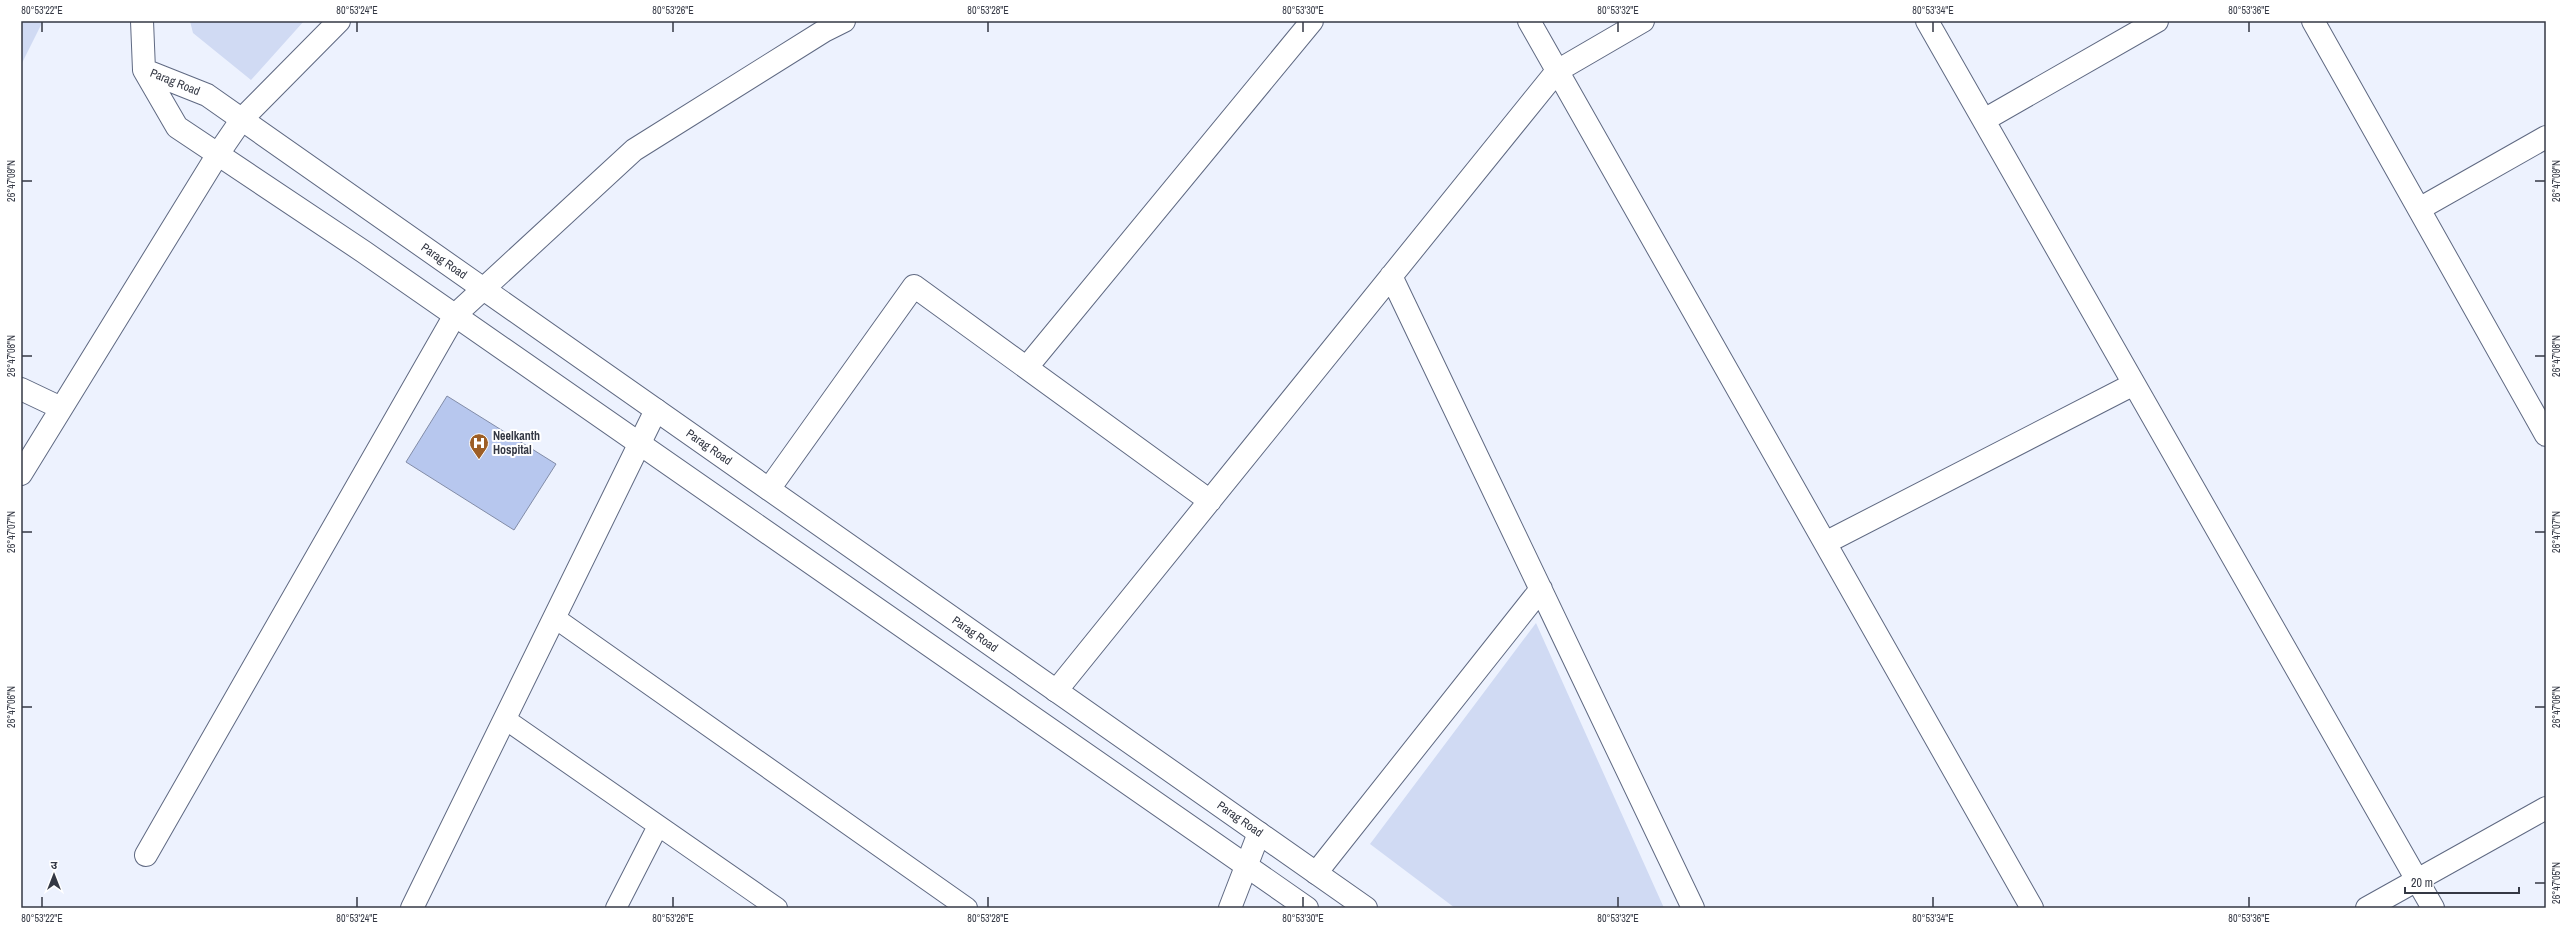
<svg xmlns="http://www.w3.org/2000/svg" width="2567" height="929" font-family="'Archivo Narrow','Noto Sans Devanagari',sans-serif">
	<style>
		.green { fill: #d0daf3 }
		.building { fill: #b7c7ee; stroke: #828ca7 }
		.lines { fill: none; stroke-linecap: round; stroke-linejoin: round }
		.lane-casing { stroke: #5f6982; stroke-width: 22 }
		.street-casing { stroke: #5f6982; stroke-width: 24 }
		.secondary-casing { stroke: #5f6982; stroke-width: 24 }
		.lane { stroke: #fff; stroke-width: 20 }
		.street { stroke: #fff; stroke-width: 22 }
		.secondary { stroke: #fff; stroke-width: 22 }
		.ticks { fill: none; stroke: #343844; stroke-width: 1.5 }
		.labels { text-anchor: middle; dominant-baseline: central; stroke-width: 4; stroke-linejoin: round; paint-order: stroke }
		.street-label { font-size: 12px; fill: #343844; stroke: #fff }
		.poi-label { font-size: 12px; font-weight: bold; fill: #343844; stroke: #fff; text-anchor: start }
		.neatline { fill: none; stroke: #343844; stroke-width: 1.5 }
		.ticks-label { font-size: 10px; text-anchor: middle; fill: #343844 }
	</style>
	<rect width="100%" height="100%" fill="#edf2fe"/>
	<path class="green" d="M21,21H43L21,65Z
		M190,21H304L251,80L193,33Z
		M1536,623L1664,908H1455L1370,844Z"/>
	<path class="building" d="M447,396L556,464L514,530L406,462Z"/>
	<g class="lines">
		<defs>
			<path id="lane" d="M555,618L967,908
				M505,719L777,908
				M616,908L658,826"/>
			<path id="street" d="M1529,21L2032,908
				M1927,21L2433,908
				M2313,21L2546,435
				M1984,120L2157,21
				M2419,209L2546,137
				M1391,276L1693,908
				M1027,367L1312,21
				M21,389L61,408
				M21,474L218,154L242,119L339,21
				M769,489L914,286L1210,501
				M1825,543L2134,384
				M1056,691L1557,71L1643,21
				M146,855L455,315L634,150L824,31L844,21
				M1316,873L1541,589
				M412,908L656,410
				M1230,908L1259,833
				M2367,908L2546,808"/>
			<path id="secondary" d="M142,21L144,70L177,127L364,252L1307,908
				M144,70L207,95L1366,908"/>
		</defs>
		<use href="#lane" class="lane-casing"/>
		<use href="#street" class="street-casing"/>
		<use href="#secondary" class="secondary-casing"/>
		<use href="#lane" class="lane"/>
		<use href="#street" class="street"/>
		<use href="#secondary" class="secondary"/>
	</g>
	<path class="ticks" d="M42,22V32M357,22V32M673,22V32M988,22V32M1303,22V32M1618,22V32M1933,22V32M2249,22V32M22,181H32M2535,181H2545M22,356H32M2535,356H2545M22,532H32M2535,532H2545M22,707H32M2535,707H2545M2535,883H2545M42,897V907M357,897V907M673,897V907M988,897V907M1303,897V907M1618,897V907M1933,897V907M2249,897V907"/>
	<defs>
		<symbol id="hospital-pin" viewBox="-11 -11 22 30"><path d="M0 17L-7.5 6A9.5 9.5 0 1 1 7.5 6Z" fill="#9d5e26" stroke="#fff"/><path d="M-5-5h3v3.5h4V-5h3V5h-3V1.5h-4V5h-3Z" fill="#fff"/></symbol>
	</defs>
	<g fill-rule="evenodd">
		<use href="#hospital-pin" x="468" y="432" width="22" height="30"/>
	</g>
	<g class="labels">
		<g class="street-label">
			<text transform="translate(175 82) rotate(22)">Parag Road</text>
			<text transform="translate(444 261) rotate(35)">Parag Road</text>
			<text transform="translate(709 447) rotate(35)">Parag Road</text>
			<text transform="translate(975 634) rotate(35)">Parag Road</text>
			<text transform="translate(1240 819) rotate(35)">Parag Road</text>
		</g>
		<g class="poi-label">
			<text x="493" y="436">Neelkanth<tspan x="493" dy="14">Hospital</tspan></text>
		</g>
	</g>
	<rect width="2567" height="929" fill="none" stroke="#ffffff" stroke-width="44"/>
	<g transform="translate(54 875)" stroke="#ffffff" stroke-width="3" paint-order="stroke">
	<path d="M0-3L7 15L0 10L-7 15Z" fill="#343844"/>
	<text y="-6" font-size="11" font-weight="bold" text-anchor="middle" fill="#343844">उ</text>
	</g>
	<path d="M2405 887v6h114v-6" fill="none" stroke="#343844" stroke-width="2"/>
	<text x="2411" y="887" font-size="12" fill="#343844" stroke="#ffffff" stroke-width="3" paint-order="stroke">20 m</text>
	<rect x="22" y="22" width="2523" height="885" class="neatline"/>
	<g class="ticks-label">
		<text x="42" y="14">80°53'22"E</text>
		<text x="357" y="14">80°53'24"E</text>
		<text x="673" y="14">80°53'26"E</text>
		<text x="988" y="14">80°53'28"E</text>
		<text x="1303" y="14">80°53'30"E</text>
		<text x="1618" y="14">80°53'32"E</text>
		<text x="1933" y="14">80°53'34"E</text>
		<text x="2249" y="14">80°53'36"E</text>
		<text transform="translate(11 181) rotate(-90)" y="4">26°47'09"N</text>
		<text transform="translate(2556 181) rotate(-90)" y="4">26°47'09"N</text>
		<text transform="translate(11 356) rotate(-90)" y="4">26°47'08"N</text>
		<text transform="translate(2556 356) rotate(-90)" y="4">26°47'08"N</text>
		<text transform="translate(11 532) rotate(-90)" y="4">26°47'07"N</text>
		<text transform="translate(2556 532) rotate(-90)" y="4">26°47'07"N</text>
		<text transform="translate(11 707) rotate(-90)" y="4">26°47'06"N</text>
		<text transform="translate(2556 707) rotate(-90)" y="4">26°47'06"N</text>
		<text transform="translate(2556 883) rotate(-90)" y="4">26°47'05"N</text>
		<text x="42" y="922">80°53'22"E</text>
		<text x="357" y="922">80°53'24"E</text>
		<text x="673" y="922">80°53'26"E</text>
		<text x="988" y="922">80°53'28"E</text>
		<text x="1303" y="922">80°53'30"E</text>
		<text x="1618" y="922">80°53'32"E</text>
		<text x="1933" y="922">80°53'34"E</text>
		<text x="2249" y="922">80°53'36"E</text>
	</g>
</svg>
